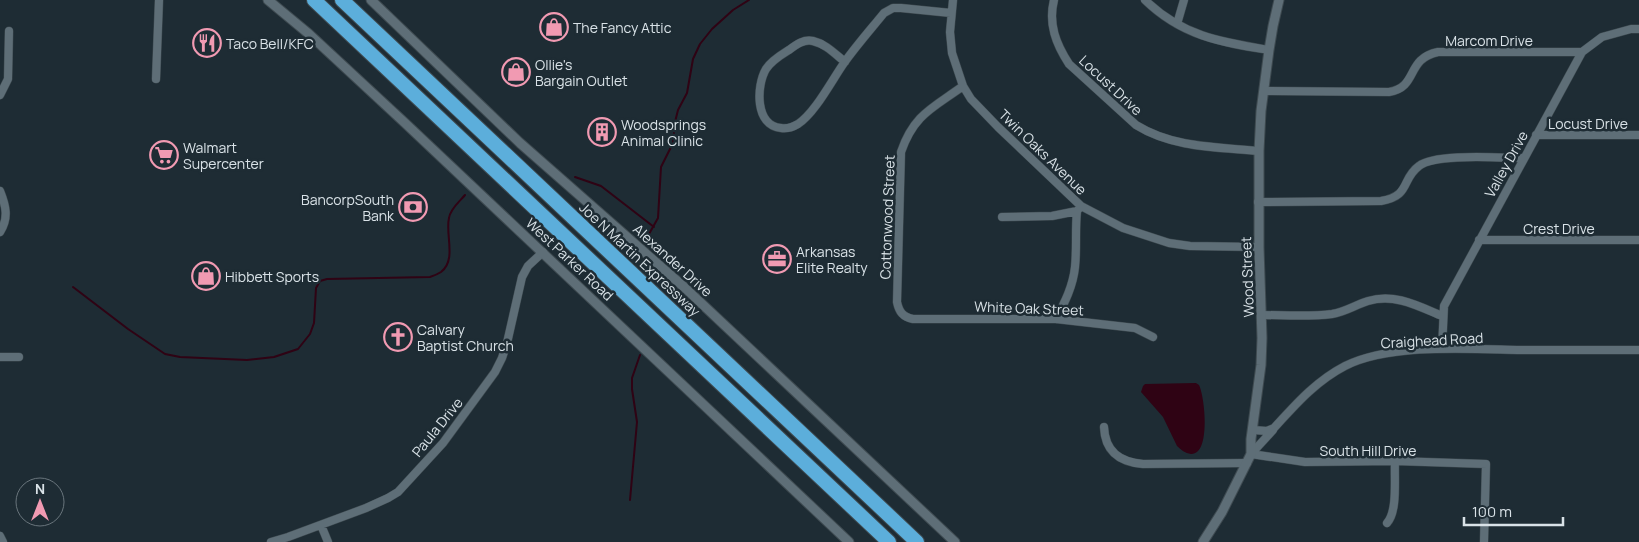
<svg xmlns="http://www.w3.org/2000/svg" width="1639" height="542" font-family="Manrope,sans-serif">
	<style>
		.water { fill: #2f0314 }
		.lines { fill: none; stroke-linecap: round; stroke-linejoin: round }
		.stream { stroke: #2f0314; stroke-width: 2 }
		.minor-casing { stroke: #3e4a50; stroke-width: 9 }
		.tertiary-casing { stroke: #3e4a50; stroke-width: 11 }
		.motorway-casing { stroke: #3e4a50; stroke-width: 16 }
		.minor { stroke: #5e6e77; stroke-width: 8 }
		.tertiary { stroke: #5e6e77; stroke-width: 9 }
		.motorway { stroke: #5caedb; stroke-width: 14 }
		.labels { text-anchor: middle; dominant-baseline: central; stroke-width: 5; stroke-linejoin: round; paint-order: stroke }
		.poi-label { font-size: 14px; fill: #d9e2e7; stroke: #1e2c34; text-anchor: start }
		.street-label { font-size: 14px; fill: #d9e2e7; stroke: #1e2c34 }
	</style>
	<rect width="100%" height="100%" fill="#1e2c34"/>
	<path class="water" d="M1196,383L1199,385C1205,397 1211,455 1191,454C1185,453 1181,450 1177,446L1163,417L1141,392L1143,386L1145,384Z"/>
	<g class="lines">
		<path class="stream" d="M575,177L601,186L654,227
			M649,234L658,218L661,167L673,143L675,122L678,110L687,93L693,59L700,44L712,29L733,10L749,0
			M73,287L128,329L165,354L180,357L247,360L274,357L298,349L310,334L314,323L316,288L320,281L327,279L430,277C433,276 438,274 441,272C457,260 445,234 449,218C450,209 460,201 465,195
			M630,500L637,422L632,389V378L640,355"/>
		<defs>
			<path id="minor" d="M953,0L950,32L952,53L963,86L971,99L998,127L1081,206L1123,228L1169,243L1190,246L1259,247
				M1054,0C1048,24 1056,44 1069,64L1136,125C1173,148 1217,147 1259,151
				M1145,0C1182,36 1220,42 1269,50
				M1177,24L1184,0
				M845,62C835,54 826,44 813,41C804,39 797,44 789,50C781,55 772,60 766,69C756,86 755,126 781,128C787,129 793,127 798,124C815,113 832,80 844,63C856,46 871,29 884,13L893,8H901L951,13
				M156,79L159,0
				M963,86C933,108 914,114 901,152L897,302C899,312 903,317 913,319H1056L1135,328L1153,337
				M1265,91L1389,92C1419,87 1405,59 1438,52H1582
				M0,95L8,79L9,31
				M1536,135H1639
				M0,191C6,206 9,218 0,232
				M1258,202L1381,201C1411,196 1401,179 1419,166C1435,153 1501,158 1523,158
				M1002,217L1052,216L1077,211
				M1479,240H1639
				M1261,315C1284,315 1309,317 1332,314C1345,312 1355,305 1368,301C1395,293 1418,306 1442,316
				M1056,319C1065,302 1073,286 1075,267C1077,248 1075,230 1077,211L1081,206
				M1442,349L1444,306L1582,52L1602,37L1631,29H1639
				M0,357H19
				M1104,427C1105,452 1120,462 1143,464L1247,463
				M1253,430L1267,431L1274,428C1296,404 1316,381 1345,366C1390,343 1471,349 1521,350C1560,350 1600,350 1639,350
				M1251,454L1305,462L1395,461L1486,464L1484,542
				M1251,454L1273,430
				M1387,523C1398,511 1394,478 1395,461
				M321,525L328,542
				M0,536L3,542
				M271,542L288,537L366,508L388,498L398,492L443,443L495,372L502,358L507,343L522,277L528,266L543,252"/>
			<path id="tertiary" d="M268,0L309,34L405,123L849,542
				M371,0L520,143L684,287L955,542
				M1203,542L1222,512L1251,454V439L1261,365L1262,338L1259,247V151L1261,111L1269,50L1273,26L1279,0"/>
			<path id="motorway" d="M314,0L889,542
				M342,0L917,542"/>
		</defs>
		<use href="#minor" class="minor-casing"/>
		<use href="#tertiary" class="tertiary-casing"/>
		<use href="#motorway" class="motorway-casing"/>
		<use href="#minor" class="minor"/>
		<use href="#tertiary" class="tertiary"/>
		<use href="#motorway" class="motorway"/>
	</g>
	<defs>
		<symbol id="shop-ring" viewBox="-11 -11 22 22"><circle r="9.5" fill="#1e2c34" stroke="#f19ab2" stroke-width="1.5"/><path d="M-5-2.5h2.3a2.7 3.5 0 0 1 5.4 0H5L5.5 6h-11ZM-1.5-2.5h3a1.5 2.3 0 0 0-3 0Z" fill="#f19ab2"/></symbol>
		<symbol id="restaurant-ring" viewBox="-11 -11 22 22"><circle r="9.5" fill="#1e2c34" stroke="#f19ab2" stroke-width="1.5"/><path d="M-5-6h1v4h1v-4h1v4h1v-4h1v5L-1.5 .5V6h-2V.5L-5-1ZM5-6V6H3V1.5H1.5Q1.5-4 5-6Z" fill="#f19ab2"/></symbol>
		<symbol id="building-ring" viewBox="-11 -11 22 22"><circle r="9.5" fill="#1e2c34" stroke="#f19ab2" stroke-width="1.5"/><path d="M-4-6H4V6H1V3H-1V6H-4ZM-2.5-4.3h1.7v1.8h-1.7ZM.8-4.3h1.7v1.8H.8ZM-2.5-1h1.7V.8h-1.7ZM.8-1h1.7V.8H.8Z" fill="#f19ab2"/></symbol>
		<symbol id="supermarket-ring" viewBox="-11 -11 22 22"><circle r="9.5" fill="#1e2c34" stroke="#f19ab2" stroke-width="1.5"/><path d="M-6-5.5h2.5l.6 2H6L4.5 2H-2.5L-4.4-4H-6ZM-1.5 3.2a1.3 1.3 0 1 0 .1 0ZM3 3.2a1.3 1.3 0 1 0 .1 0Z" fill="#f19ab2"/></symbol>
		<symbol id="bank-ring" viewBox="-11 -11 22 22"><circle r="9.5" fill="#1e2c34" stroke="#f19ab2" stroke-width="1.5"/><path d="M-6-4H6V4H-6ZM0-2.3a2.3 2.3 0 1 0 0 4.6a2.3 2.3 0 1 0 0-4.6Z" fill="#f19ab2"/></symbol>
		<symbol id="office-ring" viewBox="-11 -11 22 22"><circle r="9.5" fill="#1e2c34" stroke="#f19ab2" stroke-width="1.5"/><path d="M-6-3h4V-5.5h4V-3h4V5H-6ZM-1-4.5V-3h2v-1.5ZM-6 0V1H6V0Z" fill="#f19ab2"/></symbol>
		<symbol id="church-ring" viewBox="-11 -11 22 22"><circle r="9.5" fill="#1e2c34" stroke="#f19ab2" stroke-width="1.5"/><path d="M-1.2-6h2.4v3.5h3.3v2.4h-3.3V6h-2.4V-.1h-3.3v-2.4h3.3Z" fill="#f19ab2"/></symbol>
	</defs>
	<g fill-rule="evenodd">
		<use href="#shop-ring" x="538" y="11" width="32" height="32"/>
		<use href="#restaurant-ring" x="191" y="27" width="32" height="32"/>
		<use href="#shop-ring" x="500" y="56" width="32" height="32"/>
		<use href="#building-ring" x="586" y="116" width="32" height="32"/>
		<use href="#supermarket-ring" x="148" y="139" width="32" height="32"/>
		<use href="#bank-ring" x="397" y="191" width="32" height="32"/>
		<use href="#office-ring" x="761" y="243" width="32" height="32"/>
		<use href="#shop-ring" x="190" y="260" width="32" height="32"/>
		<use href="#church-ring" x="382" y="321" width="32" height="32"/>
	</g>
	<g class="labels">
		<g class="poi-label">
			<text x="573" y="27">The Fancy Attic</text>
			<text x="226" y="43">Taco Bell/KFC</text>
			<text x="535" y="64">Ollie's<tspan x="535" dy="16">Bargain Outlet</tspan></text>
			<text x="621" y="124">Woodsprings<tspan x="621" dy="16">Animal Clinic</tspan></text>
			<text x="183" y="147">Walmart<tspan x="183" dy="16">Supercenter</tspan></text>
			<text x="394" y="199" text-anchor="end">BancorpSouth<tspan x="394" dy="16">Bank</tspan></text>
			<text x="796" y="251">Arkansas<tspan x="796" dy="16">Elite Realty</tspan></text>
			<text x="225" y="276">Hibbett Sports</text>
			<text x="417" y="329">Calvary<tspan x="417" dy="16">Baptist Church</tspan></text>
		</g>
		<g class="street-label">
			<text x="1489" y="40">Marcom Drive</text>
			<text transform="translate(1111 85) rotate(43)">Locust Drive</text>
			<text x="1588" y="123">Locust Drive</text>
			<text transform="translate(1043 152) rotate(44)">Twin Oaks Avenue</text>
			<text transform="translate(1506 164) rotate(-61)">Valley Drive</text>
			<text transform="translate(887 217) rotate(-88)">Cottonwood Street</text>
			<text x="1559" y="228">Crest Drive</text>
			<text transform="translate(570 259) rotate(43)">West Parker Road</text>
			<text transform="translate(640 259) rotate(43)">Joe N Martin Expressway</text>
			<text transform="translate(673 260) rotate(42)">Alexander Drive</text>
			<text transform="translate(1247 277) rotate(-92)">Wood Street</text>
			<text transform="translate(1029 308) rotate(2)">White Oak Street</text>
			<text transform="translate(1432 340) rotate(-3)">Craighead Road</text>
			<text transform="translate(437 427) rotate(-51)">Paula Drive</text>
			<text x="1368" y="450">South Hill Drive</text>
		</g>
	</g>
	<g transform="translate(40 502)"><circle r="24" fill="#1e2c34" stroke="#69757c"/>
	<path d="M0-4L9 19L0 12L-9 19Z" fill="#f19ab2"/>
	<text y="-8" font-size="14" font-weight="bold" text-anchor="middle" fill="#d9e2e7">N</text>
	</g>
	<path d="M1464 517v8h99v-8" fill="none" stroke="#d9e2e7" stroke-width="2.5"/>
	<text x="1472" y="517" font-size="15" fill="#d9e2e7" stroke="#1e2c34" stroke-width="4" paint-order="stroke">100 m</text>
</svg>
